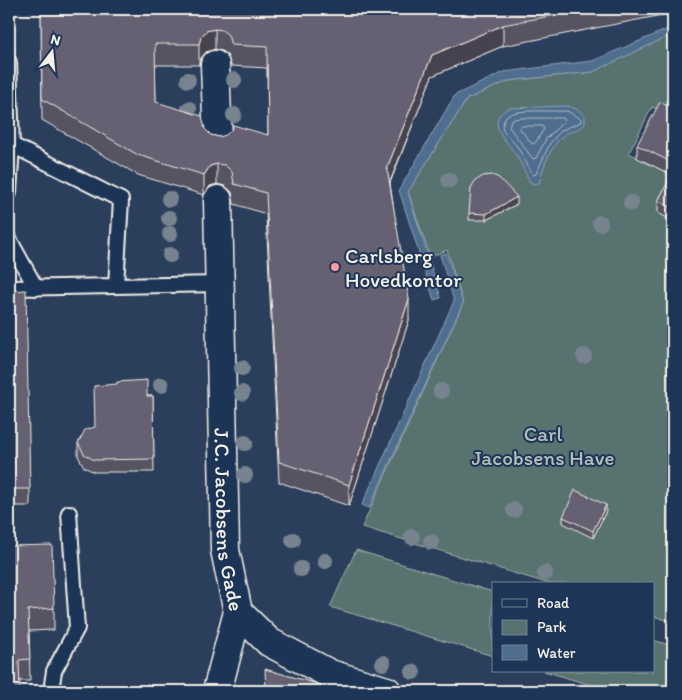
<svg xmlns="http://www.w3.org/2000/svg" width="682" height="700" font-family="Itim,sans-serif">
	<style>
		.green { fill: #58726f; stroke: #a6b2ac }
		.water { fill: #4f6d8f; stroke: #91a2b3 }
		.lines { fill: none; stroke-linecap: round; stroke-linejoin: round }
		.shore { stroke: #b2bcc4; stroke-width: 1 }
		.service-casing { stroke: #f4f1e8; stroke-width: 18 }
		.minor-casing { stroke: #f4f1e8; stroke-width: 31 }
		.service { stroke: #1d3557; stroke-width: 14 }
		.minor { stroke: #1d3557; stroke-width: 28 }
		.tree { fill: #77848f }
		.wall { fill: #575362; stroke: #f4f1e8; fill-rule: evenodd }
		.shaded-wall { fill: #474350; stroke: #f4f1e8 }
		.building { fill: #656072; stroke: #f4f1e8; fill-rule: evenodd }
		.poi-dot { fill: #ff9aa2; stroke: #1d3557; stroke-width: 2 }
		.labels { text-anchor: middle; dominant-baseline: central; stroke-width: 4; stroke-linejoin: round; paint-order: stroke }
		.poi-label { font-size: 21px; fill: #f4f1e8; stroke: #1d3557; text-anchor: start }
		.park-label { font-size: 21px; fill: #b6beb8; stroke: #1d3557 }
		.street-label { font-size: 21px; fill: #f4f1e8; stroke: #1d3557 }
	</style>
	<rect width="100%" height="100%" fill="#2b3e5c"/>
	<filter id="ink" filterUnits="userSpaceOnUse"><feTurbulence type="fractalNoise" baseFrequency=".02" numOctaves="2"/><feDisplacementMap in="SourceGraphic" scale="10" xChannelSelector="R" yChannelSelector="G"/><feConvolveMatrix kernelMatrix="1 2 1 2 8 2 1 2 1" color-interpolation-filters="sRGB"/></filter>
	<g filter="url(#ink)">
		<path class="green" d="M673,28V116L652,107L629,153L673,176L659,213L673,221V622L653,616V584H550L362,527L463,303L447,250L430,257L408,192L467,99L508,81L593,72Z
			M356,550L493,592V656L330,607Z
			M653,640L673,646V691H611L544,671H653Z"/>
		<path class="water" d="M673,27V34L593,72L508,81L467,99L408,192L441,298L434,300L399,190L455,95L504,72L592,61Z
			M568,106L578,110L585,116V124C580,130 571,130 564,135C550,146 543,167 539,183L532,184C526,176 522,165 517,156C508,142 482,121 509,108Z
			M446,253L463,303L369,508L362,505L454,301L440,255Z"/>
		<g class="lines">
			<path class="shore" d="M567,111L581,119V122L562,130L550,143L536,174L533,175L517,146L504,132L502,126L506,116C518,108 552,112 567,111Z
				M520,118H563L565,120L546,139L536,158L533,159L509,127L511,120Z
				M522,126H542L544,129L535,143L532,144L520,129Z"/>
			<defs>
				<path id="service" d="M9,62L12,145L9,193
					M12,145L121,200L116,286
					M9,239L36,288
					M9,288L220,284
					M51,691L54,671L77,628L69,513"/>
				<g id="minor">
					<path d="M215,65L218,142"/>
					<path id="s1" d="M218,200L225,550L238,612L269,642L330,674L387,691"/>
					<path d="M217,691L238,612"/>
				</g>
			</defs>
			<use href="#service" class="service-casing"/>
			<use href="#minor" class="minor-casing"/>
			<use href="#service" class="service"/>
			<use href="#minor" class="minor"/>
		</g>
		<g class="tree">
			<circle cx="188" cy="80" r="8"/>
			<circle cx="234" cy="80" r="8"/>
			<circle cx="189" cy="109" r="8"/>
			<circle cx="234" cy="115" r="8"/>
			<circle cx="449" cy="180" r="8"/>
			<circle cx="169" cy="199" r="8"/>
			<circle cx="631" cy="203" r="8"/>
			<circle cx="169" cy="218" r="8"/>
			<circle cx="600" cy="223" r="8"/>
			<circle cx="170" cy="234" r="8"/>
			<circle cx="170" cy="255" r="8"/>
			<circle cx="584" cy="356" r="8"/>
			<circle cx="242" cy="368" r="8"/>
			<circle cx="161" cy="385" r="8"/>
			<circle cx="441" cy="391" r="8"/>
			<circle cx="242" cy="393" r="8"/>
			<circle cx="245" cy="443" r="8"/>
			<circle cx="245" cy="475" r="8"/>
			<circle cx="514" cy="510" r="8"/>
			<circle cx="412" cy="537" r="8"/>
			<circle cx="293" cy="540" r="8"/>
			<circle cx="431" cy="542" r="8"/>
			<circle cx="325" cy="561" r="8"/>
			<circle cx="301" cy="569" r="8"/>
			<circle cx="545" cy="573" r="8"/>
			<circle cx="383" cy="663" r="8"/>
			<circle cx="413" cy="672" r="8"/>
		</g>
		<path class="wall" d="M41,9H673V13L503,46L432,76L390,183L409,320L349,506L279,482L266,214L234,204L232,192L225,186L217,184L210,186L204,195L138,175L42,120ZM215,49L222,51L228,56L231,66L267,68L268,135L219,137L211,135L205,129L156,102L155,65H199L201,58L206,52Z
			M673,109V221L658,213V201L672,175L637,158V145Z
			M517,204L486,220H469V213Z
			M9,291L30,489V506H9Z
			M147,396H153L154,472H94L84,467L78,456V443L95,427Z
			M606,511L593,538L563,523V517Z
			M9,546L54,608V630L29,631L30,681H19Z"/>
		<path class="shaded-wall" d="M503,25V46L432,76L387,189V168L432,55Z
			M215,29V49L206,52L201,58L199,65V44L201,37L206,31Z
			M217,164V184L210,186L204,195V175L210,166Z
			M517,197V204L486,220V214Z
			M409,299V320L349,506V485Z
			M606,505V511L593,538V531Z"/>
		<path class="building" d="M41,9H587L503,25L432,55L387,168L409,299L349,485L279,462L266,193L234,184L232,172L225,165L217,164L210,166L204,175L138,155L42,99ZM215,29L222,30L228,35L231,45L267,47L268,135L233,125L232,129L226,135L219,137L211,135L205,129L202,116L156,102L155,44H199L201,37L206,31Z
			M660,102L673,109V163L637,145Z
			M673,172V208L658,201Z
			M492,175L499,178L517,197L486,214L469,213L471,188L475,181L483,176Z
			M26,290L30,489H9V291Z
			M147,380V396H153L154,459L94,460L84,454L78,443L85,430L95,427L94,386L117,384V382Z
			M575,490L606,505L593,531L563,517Z
			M52,545L54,608L28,610L30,659L19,660L20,691H9V546Z
			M265,669L342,691H266Z"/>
	</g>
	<circle class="poi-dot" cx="335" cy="267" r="5"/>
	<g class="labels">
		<g class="poi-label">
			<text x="345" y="255">Carlsberg<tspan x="345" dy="24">Hovedkontor</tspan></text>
		</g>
		<g class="park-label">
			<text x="543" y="433">Carl<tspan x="543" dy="24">Jacobsens Have</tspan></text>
		</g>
		<g class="street-label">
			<text stroke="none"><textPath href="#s1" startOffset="320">J.C. Jacobsens Gade</textPath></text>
		</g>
	</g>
	<rect width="682" height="700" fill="none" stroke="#1d3557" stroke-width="30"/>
	<rect x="15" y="15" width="652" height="670" fill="none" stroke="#f4f1e8" stroke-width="2" filter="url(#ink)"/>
	<rect x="492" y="582" width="162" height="90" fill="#1d3557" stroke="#738091"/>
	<rect x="502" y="599" width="25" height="8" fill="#1d3557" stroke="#738091"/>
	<text x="537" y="608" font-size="15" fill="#f4f1e8">Road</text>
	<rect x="502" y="620" width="25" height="15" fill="#58726f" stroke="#738091"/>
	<text x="537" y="632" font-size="15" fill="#f4f1e8">Park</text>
	<rect x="502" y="645" width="25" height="15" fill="#4f6d8f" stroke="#738091"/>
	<text x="537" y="658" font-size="15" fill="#f4f1e8">Water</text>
	<g transform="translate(52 52) rotate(16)" stroke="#1d3557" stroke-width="4" paint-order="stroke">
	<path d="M0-4L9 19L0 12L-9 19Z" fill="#f4f1e8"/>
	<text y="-8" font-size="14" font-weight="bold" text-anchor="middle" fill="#f4f1e8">N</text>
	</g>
</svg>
